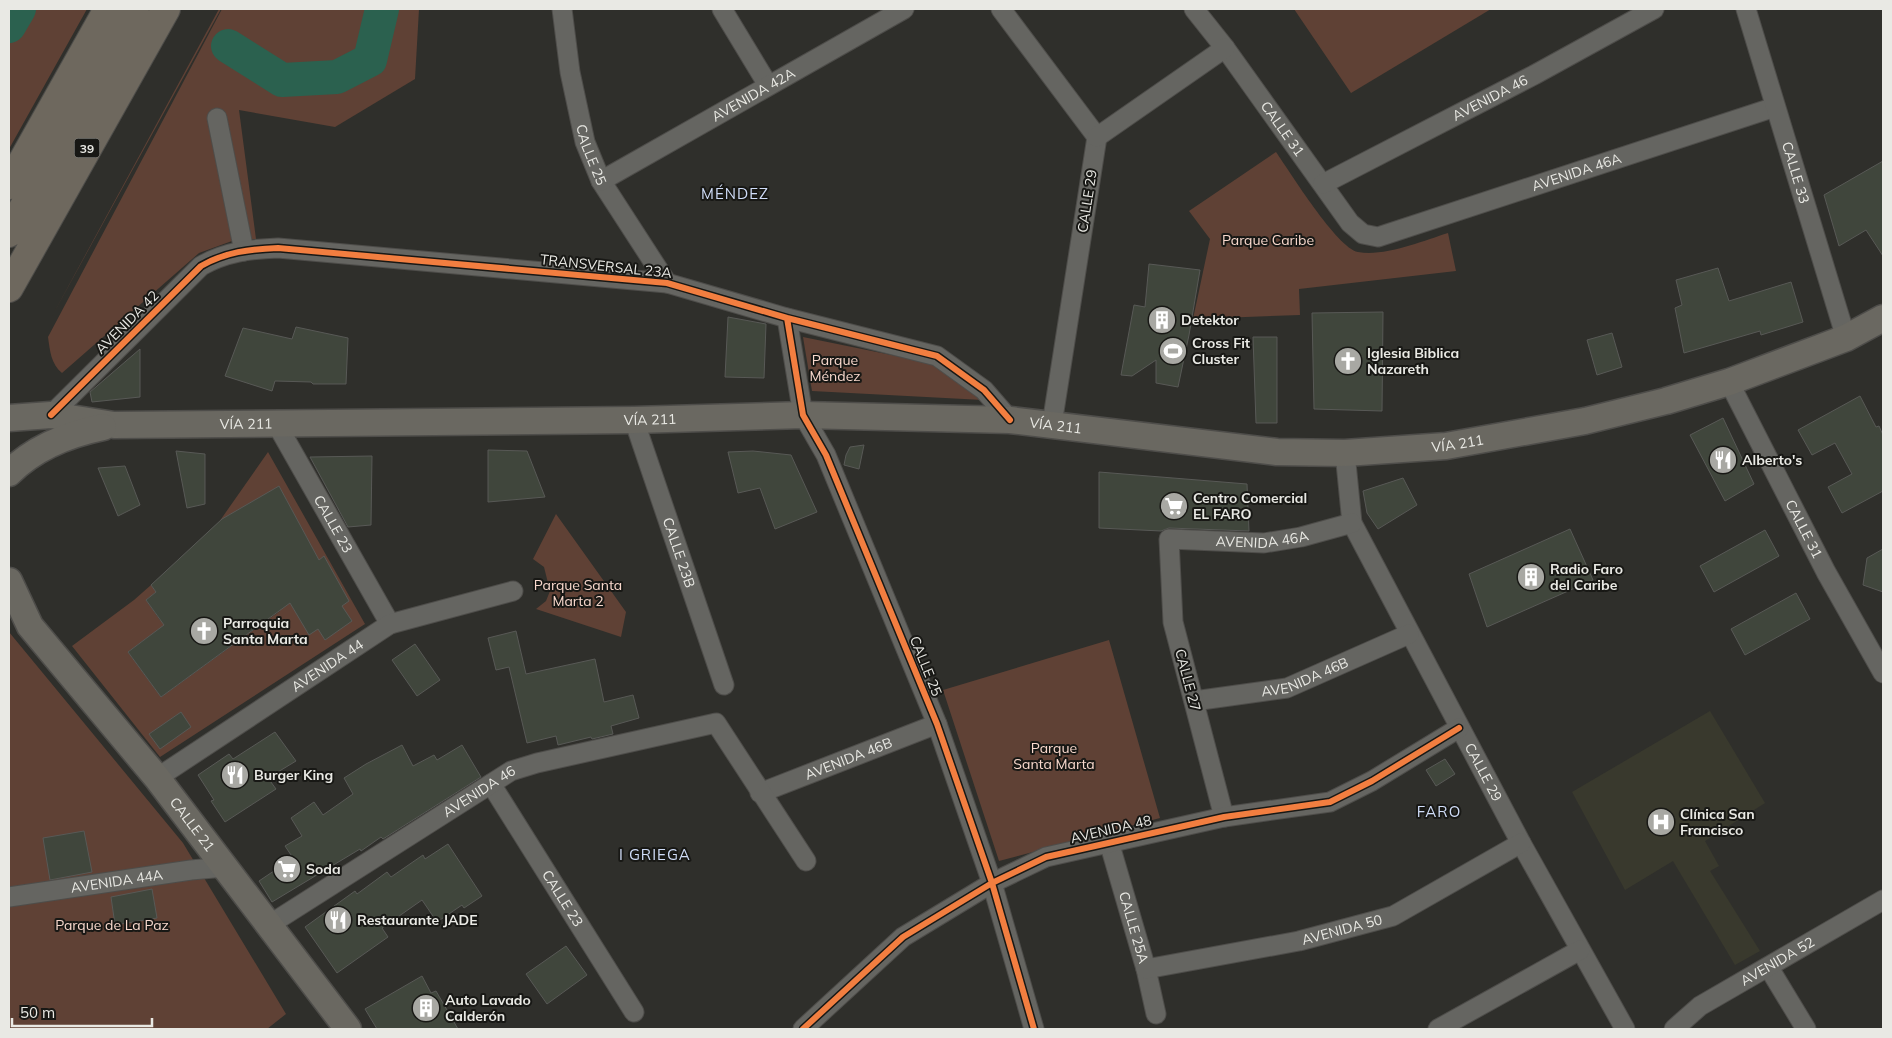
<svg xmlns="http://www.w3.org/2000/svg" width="1892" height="1038" font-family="Mulish,sans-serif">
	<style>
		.built { fill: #39392d }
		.green { fill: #5f4135; fill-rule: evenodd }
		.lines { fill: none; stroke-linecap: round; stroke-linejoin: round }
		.river { stroke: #2b614f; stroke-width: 34 }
		.building { fill: #40463c; stroke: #585956 }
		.minor-casing { stroke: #4e4d4a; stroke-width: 21 }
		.secondary-casing { stroke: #4e4d4a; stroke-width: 29 }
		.trunk-casing { stroke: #4e4d4a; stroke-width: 30 }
		.minor { stroke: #656561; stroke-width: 19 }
		.secondary { stroke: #6a6861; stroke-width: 26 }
		.trunk { stroke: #6e685e; stroke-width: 28 }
		.cycleway-casing { stroke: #181815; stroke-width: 9 }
		.cycleway { stroke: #f27e40; stroke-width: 6 }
		.labels { text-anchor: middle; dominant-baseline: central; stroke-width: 4; stroke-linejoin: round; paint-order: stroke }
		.shield { fill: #181815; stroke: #aaaaa6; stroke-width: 1 }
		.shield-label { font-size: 12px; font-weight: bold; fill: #e9e9e4 }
		.street-label { font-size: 14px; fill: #e9e9e4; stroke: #181815 }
		.park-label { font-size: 14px; fill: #f9d9cd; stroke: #181815 }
		.poi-label { font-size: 14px; font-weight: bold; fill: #e9e9e4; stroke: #181815; text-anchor: start }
		.neighbourhood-label { font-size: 15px; letter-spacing: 1px; fill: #d0ddf8; stroke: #181815 }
	</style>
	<rect width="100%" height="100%" fill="#2f2f2b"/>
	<path class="built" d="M1710,711L1765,803L1705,841L1719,866L1710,871L1760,951L1735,965L1673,861L1625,890L1572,792Z"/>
	<path class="green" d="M9,9H87L9,149Z
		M219,9H221L51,318Z
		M222,9H419L415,79L335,127L239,110L256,239L232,241L199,253L62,373C51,364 50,351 48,337Z
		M1294,9H1491L1351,93Z
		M1276,152C1290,172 1337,248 1358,252C1384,257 1423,241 1448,233L1456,271L1299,289L1300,315L1193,319L1210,239L1189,211Z
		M803,337L911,359L937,366L983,400L812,391Z
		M268,452L365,624L160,757L72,646L134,600L151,585L156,592L146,600L160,620L195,594L219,522ZM269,596L280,611L161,697L128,652L201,598Z
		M556,514L626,612L621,637L536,609L546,601L550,591L544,567L533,559Z
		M9,632L183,843L286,1014L267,1029H9Z
		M1109,640L1160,818L999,861L943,690Z"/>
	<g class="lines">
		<path class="river" d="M9,26L19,9
			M228,46L282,80L337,77L370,60L382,9"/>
	</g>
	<path class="building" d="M1883,161V256L1866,230L1839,246L1824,195Z
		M1149,264L1200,270L1189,335L1178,387L1156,383V360L1132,376L1121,375L1134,305L1145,307Z
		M1718,268L1729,301L1791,282L1803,322L1761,335L1760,331L1684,353L1675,308L1682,305L1676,280Z
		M1383,312L1382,411L1314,409L1312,313Z
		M728,317L766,324L764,378L725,377Z
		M296,327L348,338L346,384H313L311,382L275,381L272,391L225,376L243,328L292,339Z
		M1612,333L1622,367L1597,375L1587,340Z
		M1253,337H1277V423H1256Z
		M140,349V397L92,402L90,392Z
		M1860,396L1876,427L1879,426L1883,435V491L1842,513L1828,487L1852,474L1835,443L1812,455L1798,430Z
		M1723,418L1754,484L1725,501L1690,435Z
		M864,445L859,469L844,465L846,455L850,447Z
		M488,450L527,451L545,497L488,502Z
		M176,451L205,454V504L187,508Z
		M753,451L791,455L817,512L775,529L760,488L738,493L728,452Z
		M372,456L371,525L348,527L310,457Z
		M125,466L140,505L118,516L98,468Z
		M1099,472L1247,484L1249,531L1169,528L1161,531L1099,528Z
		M1403,478L1417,505L1378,529L1367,513L1363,491Z
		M279,486L319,560L324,556L349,601L342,606L352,621L325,640L318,629L309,635L290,603L161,697L128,652L164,625L146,600L156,592L151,585L222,519Z
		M1570,529L1593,580L1487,627L1469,574Z
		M1765,530L1779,556L1714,592L1700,566Z
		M1883,549V592L1863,585L1867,558Z
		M1796,593L1810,619L1745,655L1731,629Z
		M516,631L526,674L595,659L604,702L633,695L639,718L611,726L613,734L592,739L591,737L558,745L556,736L527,743L509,667L496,670L488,638Z
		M415,644L440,680L417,696L392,660Z
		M181,712L191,727L160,749L149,734Z
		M275,732L296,761L268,778L276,789L225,822L211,801L214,800L198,775L229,754L233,759Z
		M402,745L413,766L434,755L437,760L462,745L481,777L383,839L381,837L361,851L360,849L272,902L259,881L293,858L285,846L302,836L291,818L314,802L323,815L353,794L344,778L366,764Z
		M1445,759L1455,774L1436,786L1426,770Z
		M84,831L92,872L50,880L43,838Z
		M448,844L482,896L464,908L462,905L437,922L422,900L382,928L388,937L337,973L305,927L355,891L357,894L387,872L391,877L423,855L425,859Z
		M152,889L157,918L115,925L111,897Z
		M566,946L587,975L547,1004L526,974Z
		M422,976L431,993L436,991L458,1029H377L365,1009Z"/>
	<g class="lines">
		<defs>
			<g id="minor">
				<path id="s1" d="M562,9L570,72L585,142L601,181L667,283"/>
				<path d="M722,9L768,85"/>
				<path d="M1001,9L1097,137L1052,424"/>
				<path id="s2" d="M1194,9L1225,48L1350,223L1363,234L1378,237L1775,107"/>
				<path id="s3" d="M1746,9L1846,338"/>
				<path d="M217,118L244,251"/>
				<path d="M1097,137L1225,48"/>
				<path id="s4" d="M601,181L904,9"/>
				<path id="s5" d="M1323,184L1534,75L1654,9"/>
				<path d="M787,318L803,415L826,455L937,724L992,883L1034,1029"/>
				<path id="s6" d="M1729,382L1826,572L1883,673"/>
				<path d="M51,415L201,266C225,252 250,249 278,248L667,283L787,318L937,356L984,390L1010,420"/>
				<path id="s7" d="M634,420L724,685"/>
				<path id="s8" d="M276,423L390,624"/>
				<path id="s9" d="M1345,453L1352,523L1521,843L1625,1029"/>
				<path id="s10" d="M1194,701L1287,688L1409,634"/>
				<path id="s11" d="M157,778L390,624L513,591"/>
				<path id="s12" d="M491,784L634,1012"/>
				<path id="s13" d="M760,793L937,724"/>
				<path id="s14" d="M1224,817L1173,622L1169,539L1264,543L1301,537L1352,523"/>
				<path id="s15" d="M1109,842L1146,969L1156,1014"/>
				<path id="s16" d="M9,897L191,870L225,867"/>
				<path id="s17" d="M269,925L511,771L537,763L716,723L806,861"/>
				<path d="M1769,968L1806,1029"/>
				<path id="s18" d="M1146,969L1299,941L1393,916L1521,843"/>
				<path d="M803,1029L903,937L992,883L1046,857L1224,817L1330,802L1372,781L1459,728"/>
				<path d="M1438,1029L1580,950"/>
				<path id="s19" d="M1674,1029L1700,1006L1883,900"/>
			</g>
			<g id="secondary">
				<path id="s20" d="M9,418L51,415L114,425L634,420L803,415L1010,420L1277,452L1345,453L1446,446L1585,421L1666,401L1729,382L1846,338L1883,318"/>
				<path d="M9,473C34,448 69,434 103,427"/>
				<path id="s21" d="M9,581L30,626L157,778L348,1029"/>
			</g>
			<path id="trunk" d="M9,185L108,9
				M9,233L135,9
				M9,288L166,9"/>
		</defs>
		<use href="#minor" class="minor-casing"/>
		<use href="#secondary" class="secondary-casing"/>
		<use href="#trunk" class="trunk-casing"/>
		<use href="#minor" class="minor"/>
		<use href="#secondary" class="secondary"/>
		<use href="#trunk" class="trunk"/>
		<defs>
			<path id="cycleway" d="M787,318L803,415L826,455L937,724L992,883L1034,1029
				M51,415L201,266C225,252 250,249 278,248L667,283L787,318L937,356L984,390L1010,420
				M803,1029L903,937L992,883L1046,857L1224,817L1330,802L1372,781L1459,728"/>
		</defs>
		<use href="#cycleway" class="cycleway-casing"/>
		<use href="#cycleway" class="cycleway"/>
	</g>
	<defs>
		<symbol id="building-disc" viewBox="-11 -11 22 22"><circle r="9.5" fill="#a8a8a3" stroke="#181815"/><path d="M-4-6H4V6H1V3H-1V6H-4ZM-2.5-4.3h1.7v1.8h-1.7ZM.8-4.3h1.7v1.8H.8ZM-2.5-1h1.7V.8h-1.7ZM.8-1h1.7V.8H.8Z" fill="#fff"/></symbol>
		<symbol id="stadium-disc" viewBox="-11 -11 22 22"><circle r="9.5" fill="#a8a8a3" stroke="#181815"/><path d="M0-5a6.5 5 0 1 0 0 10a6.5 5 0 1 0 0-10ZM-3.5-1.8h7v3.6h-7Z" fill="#fff"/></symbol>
		<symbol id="church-disc" viewBox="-11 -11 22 22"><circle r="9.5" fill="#a8a8a3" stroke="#181815"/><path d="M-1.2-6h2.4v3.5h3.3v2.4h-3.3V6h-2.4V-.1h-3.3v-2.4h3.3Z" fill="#fff"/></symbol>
		<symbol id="restaurant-disc" viewBox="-11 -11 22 22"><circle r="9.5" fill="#a8a8a3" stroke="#181815"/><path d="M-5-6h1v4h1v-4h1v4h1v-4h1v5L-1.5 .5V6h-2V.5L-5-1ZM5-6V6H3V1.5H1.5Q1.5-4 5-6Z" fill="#fff"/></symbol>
		<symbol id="supermarket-disc" viewBox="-11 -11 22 22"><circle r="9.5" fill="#a8a8a3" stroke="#181815"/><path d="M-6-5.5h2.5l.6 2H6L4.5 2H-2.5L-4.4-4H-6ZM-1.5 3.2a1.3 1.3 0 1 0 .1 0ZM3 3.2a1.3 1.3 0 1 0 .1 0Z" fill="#fff"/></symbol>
		<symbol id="hospital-disc" viewBox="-11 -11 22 22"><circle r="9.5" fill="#a8a8a3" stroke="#181815"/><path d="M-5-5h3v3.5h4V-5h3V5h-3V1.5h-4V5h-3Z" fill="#fff"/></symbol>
	</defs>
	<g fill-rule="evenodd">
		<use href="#building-disc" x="1146" y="304" width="32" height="32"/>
		<use href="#stadium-disc" x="1157" y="335" width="32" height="32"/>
		<use href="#church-disc" x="1332" y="345" width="32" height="32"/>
		<use href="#restaurant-disc" x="1707" y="444" width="32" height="32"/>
		<use href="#supermarket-disc" x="1158" y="490" width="32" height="32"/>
		<use href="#building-disc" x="1515" y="561" width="32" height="32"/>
		<use href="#church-disc" x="188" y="615" width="32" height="32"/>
		<use href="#restaurant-disc" x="219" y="759" width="32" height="32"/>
		<use href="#hospital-disc" x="1645" y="806" width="32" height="32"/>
		<use href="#supermarket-disc" x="271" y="853" width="32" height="32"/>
		<use href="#restaurant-disc" x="322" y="904" width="32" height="32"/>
		<use href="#building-disc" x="410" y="992" width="32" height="32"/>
	</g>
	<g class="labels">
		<rect class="shield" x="74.5" y="138.5" width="25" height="19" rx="4"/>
		<g class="shield-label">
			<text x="87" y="148">39</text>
		</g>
		<g class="street-label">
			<text stroke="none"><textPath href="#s4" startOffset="175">AVENIDA 42A</textPath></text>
			<text stroke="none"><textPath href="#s5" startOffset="188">AVENIDA 46</textPath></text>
			<text stroke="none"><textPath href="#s2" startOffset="149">CALLE 31</textPath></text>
			<text stroke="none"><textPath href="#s1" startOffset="149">CALLE 25</textPath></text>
			<text stroke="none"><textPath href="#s2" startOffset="506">AVENIDA 46A</textPath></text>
			<text stroke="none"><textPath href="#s3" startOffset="171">CALLE 33</textPath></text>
			<text transform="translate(1087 201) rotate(-81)">CALLE 29</text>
			<text transform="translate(606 266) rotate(6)">TRANSVERSAL 23A</text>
			<text transform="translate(127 322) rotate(-45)">AVENIDA 42</text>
			<text stroke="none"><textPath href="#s20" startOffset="642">VÍA 211</textPath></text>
			<text stroke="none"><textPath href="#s20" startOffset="238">VÍA 211</textPath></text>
			<text stroke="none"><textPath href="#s20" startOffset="1048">VÍA 211</textPath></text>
			<text stroke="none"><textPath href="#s20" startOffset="1452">VÍA 211</textPath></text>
			<text stroke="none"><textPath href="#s8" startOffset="116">CALLE 23</textPath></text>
			<text stroke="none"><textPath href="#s6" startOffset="165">CALLE 31</textPath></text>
			<text stroke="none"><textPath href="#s14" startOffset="378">AVENIDA 46A</textPath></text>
			<text stroke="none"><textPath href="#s7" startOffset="140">CALLE 23B</textPath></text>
			<text stroke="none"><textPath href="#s11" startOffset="204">AVENIDA 44</textPath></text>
			<text transform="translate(926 666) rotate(68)">CALLE 25</text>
			<text stroke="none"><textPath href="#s10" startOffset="114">AVENIDA 46B</textPath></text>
			<text transform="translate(1188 680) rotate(75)">CALLE 27</text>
			<text stroke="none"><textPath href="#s13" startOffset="95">AVENIDA 46B</textPath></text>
			<text stroke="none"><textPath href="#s9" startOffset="352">CALLE 29</textPath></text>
			<text stroke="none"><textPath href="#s17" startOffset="249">AVENIDA 46</textPath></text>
			<text stroke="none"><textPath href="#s21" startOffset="306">CALLE 21</textPath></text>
			<text transform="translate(1111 829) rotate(-13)">AVENIDA 48</text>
			<text stroke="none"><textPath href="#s16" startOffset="109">AVENIDA 44A</textPath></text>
			<text stroke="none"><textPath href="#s12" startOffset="135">CALLE 23</textPath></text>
			<text stroke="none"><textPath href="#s15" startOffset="89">CALLE 25A</textPath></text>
			<text stroke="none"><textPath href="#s18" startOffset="200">AVENIDA 50</textPath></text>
			<text stroke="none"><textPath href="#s19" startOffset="124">AVENIDA 52</textPath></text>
		</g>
		<g class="park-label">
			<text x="1268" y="240">Parque Caribe</text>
			<text x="835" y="360">Parque<tspan x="835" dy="16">Méndez</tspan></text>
			<text x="578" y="585">Parque Santa<tspan x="578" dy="16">Marta 2</tspan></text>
			<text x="1054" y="748">Parque<tspan x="1054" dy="16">Santa Marta</tspan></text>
			<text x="112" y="925">Parque de La Paz</text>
		</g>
		<g class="poi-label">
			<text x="1181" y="320">Detektor</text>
			<text x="1192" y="343">Cross Fit<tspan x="1192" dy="16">Cluster</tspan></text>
			<text x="1367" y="353">Iglesia Biblica<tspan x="1367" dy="16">Nazareth</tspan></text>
			<text x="1742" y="460">Alberto's</text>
			<text x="1193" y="498">Centro Comercial<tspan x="1193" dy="16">EL FARO</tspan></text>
			<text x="1550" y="569">Radio Faro<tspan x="1550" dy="16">del Caribe</tspan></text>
			<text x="223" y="623">Parroquia<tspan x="223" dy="16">Santa Marta</tspan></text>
			<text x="254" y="775">Burger King</text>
			<text x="1680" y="814">Clínica San<tspan x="1680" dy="16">Francisco</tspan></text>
			<text x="306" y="869">Soda</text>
			<text x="357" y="920">Restaurante JADE</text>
			<text x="445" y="1000">Auto Lavado<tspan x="445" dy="16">Calderón</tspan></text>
		</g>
		<g class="neighbourhood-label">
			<text x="735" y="193">MÉNDEZ</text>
			<text x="1439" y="811">FARO</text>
			<text x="655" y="854">I GRIEGA</text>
		</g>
	</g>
	<rect width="1892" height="1038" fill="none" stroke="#e9e9e4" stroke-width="20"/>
	<path d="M12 1018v8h140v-8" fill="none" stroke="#e9e9e4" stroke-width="2.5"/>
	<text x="20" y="1018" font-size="15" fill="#e9e9e4" stroke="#181815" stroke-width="4" paint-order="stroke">50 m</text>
</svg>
